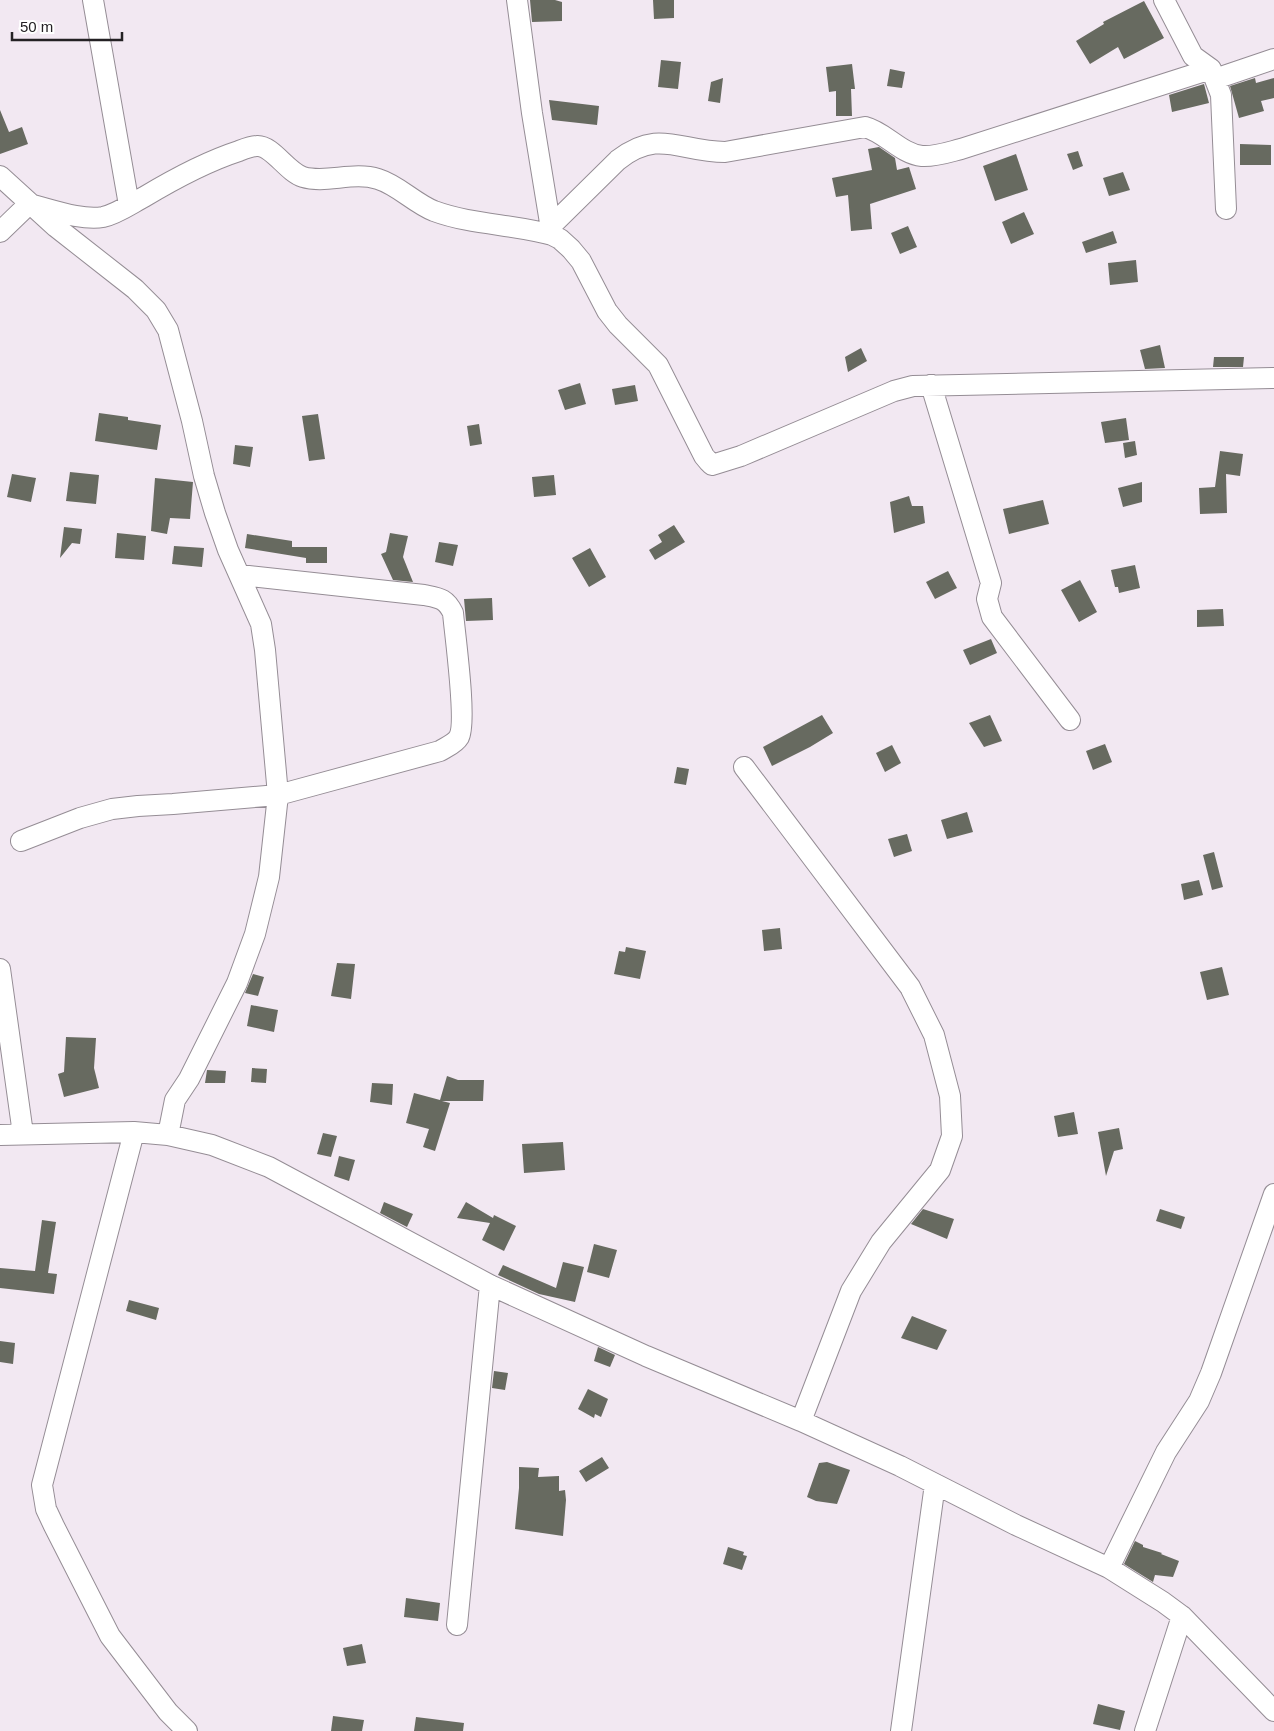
<svg xmlns="http://www.w3.org/2000/svg" width="1274" height="1731" font-family="Arial,sans-serif">
	<style>
		.building { fill: #676a60 }
		.lines { fill: none; stroke-linecap: round; stroke-linejoin: round }
		.minor-casing { stroke: #958d95; stroke-width: 22 }
		.minor { stroke: #fff; stroke-width: 20 }
	</style>
	<rect width="100%" height="100%" fill="#f2e8f2"/>
	<path class="building" d="M530,0H555L562,2V21L532,22Z
		M653,0H674V18L654,19Z
		M1144,1L1164,38L1124,59L1118,47L1090,64L1076,41L1104,24L1103,22Z
		M661,60L681,62L678,89L658,87Z
		M852,64L855,89H851L852,116H836V91L829,92L826,67Z
		M890,69L905,72L902,88L887,86Z
		M723,78L720,103L708,101L711,82Z
		M1255,78L1256,83L1274,78V98L1261,101L1264,111L1239,118L1230,86Z
		M1204,84L1209,103L1172,112L1169,95Z
		M549,100L599,106L597,125L552,120Z
		M0,110L9,132L22,127L28,144L0,154Z
		M1240,144L1271,145V165H1240Z
		M879,147L895,158L897,170L909,167L916,189L870,204L872,229L851,231L848,195L836,197L832,178L872,170L868,149Z
		M1078,151L1083,166L1073,170L1067,154Z
		M1016,154L1028,190L995,201L983,166Z
		M1123,172L1130,190L1109,196L1103,178Z
		M1024,212L1034,234L1011,244L1002,222Z
		M908,226L917,247L900,254L891,233Z
		M1113,231L1117,243L1086,253L1082,242Z
		M1136,260L1138,282L1110,285L1108,263Z
		M1160,345L1165,368L1145,369L1140,350Z
		M861,348L867,361L848,372L845,357Z
		M1214,357H1244L1243,367H1213Z
		M580,383L586,404L565,410L558,390Z
		M635,385L638,401L615,405L612,389Z
		M99,413L128,417V420L161,425L157,450L95,441Z
		M318,414L325,459L309,461L302,416Z
		M1126,418L1129,440L1105,443L1101,422Z
		M479,424L482,444L470,446L467,426Z
		M1135,441L1137,455L1125,458L1123,443Z
		M235,445L253,447L250,467L233,464Z
		M1220,451L1243,454L1240,476L1226,474L1227,513L1200,514L1199,488L1215,487Z
		M70,472L99,475L96,504L66,501Z
		M12,474L36,478L31,502L7,497Z
		M554,475L556,495L534,497L532,477Z
		M155,478L193,482L190,519L170,518L167,534L151,531Z
		M1142,482V502L1123,507L1118,488Z
		M909,496L912,506H923L925,523L894,533L890,502Z
		M1043,500L1049,524L1009,534L1003,509Z
		M674,525L685,542L655,560L649,550L662,542L658,535Z
		M64,527L82,529L80,544L72,543L60,558Z
		M117,533L146,536L144,560L115,558Z
		M390,533L408,536L403,557L413,582L393,580L381,554L386,552Z
		M247,534L292,541V547H327V563H306V558L245,548Z
		M439,542L458,545L453,566L435,562Z
		M174,546L204,548L202,567L172,564Z
		M590,548L606,577L589,587L572,558Z
		M1135,565L1140,588L1119,593L1118,587H1115L1111,570Z
		M948,571L957,588L935,599L926,582Z
		M1080,580L1097,612L1079,622L1061,590Z
		M492,598L493,620L466,621L464,599Z
		M1223,609L1224,626L1197,627V610Z
		M991,639L997,653L970,665L963,650Z
		M822,715L833,733L810,747L772,766L763,747Z
		M990,715L1002,741L984,747L969,723Z
		M1105,744L1112,762L1093,770L1086,751Z
		M892,745L901,763L885,772L876,753Z
		M677,767L689,769L686,785L674,783Z
		M967,812L973,832L947,839L941,820Z
		M907,834L912,851L894,857L888,839Z
		M1214,852L1223,887L1212,890L1203,855Z
		M1199,880L1203,895L1184,900L1181,884Z
		M780,928L782,949L764,951L762,930Z
		M626,947L646,951L640,979L614,974L619,951L625,952Z
		M337,963L355,964L351,999L331,996Z
		M1222,967L1229,995L1207,1000L1200,972Z
		M253,974L264,977L258,996L245,993Z
		M251,1005L278,1010L274,1032L247,1026Z
		M66,1037L96,1038L94,1068L99,1088L64,1097L58,1074L64,1072Z
		M252,1068L267,1069L266,1083L251,1082Z
		M207,1070L226,1071L225,1083H205Z
		M447,1076L458,1080H484L483,1101H442L450,1103L435,1151L423,1147L429,1129L406,1123L414,1093L440,1100Z
		M372,1083L393,1084L392,1105L370,1102Z
		M1074,1112L1078,1134L1058,1137L1054,1116Z
		M1119,1128L1123,1149L1114,1151L1106,1176L1098,1132Z
		M323,1133L337,1136L331,1157L317,1154Z
		M563,1142L565,1170L524,1173L522,1144Z
		M339,1156L355,1160L349,1181L334,1176Z
		M384,1202L413,1214L407,1227L380,1213Z
		M466,1202L493,1218L494,1215L516,1226L504,1251L482,1240L490,1223L457,1218Z
		M923,1209L954,1219L947,1239L911,1224Z
		M1160,1209L1185,1217L1181,1229L1156,1221Z
		M42,1220L56,1222L48,1273L57,1274L54,1294L0,1288V1268L35,1271Z
		M594,1244L617,1250L609,1278L587,1272Z
		M563,1262L584,1267L575,1302L539,1294L498,1275L503,1265L556,1288Z
		M129,1300L159,1308L156,1320L126,1311Z
		M912,1316L947,1330L937,1350L901,1338Z
		M0,1341L15,1343L13,1364L0,1362Z
		M598,1347L615,1355L610,1367L594,1361Z
		M494,1371L508,1373L505,1390L492,1388Z
		M588,1389L608,1399L601,1417L595,1414L594,1418L578,1409Z
		M602,1457L609,1468L586,1482L579,1471Z
		M827,1462L850,1470L837,1504L816,1501L807,1497L819,1463Z
		M519,1467L539,1468L538,1477L559,1476V1491L565,1490L566,1500L563,1536L515,1529L519,1488Z
		M1135,1541L1143,1545V1547L1162,1553L1161,1554L1179,1561L1173,1577L1155,1575L1153,1582L1124,1564Z
		M728,1547L744,1552L743,1555L747,1556L742,1570L723,1564Z
		M406,1598L440,1603L438,1621L404,1617Z
		M362,1644L366,1663L347,1666L343,1648Z
		M1098,1704L1125,1711L1120,1730L1093,1724Z
		M333,1716L364,1720L362,1731H331Z
		M416,1717L464,1723L463,1731H414Z"/>
	<g class="lines">
		<defs>
			<path id="minor" d="M93,0L129,205
				M517,0L532,113L552,235
				M1164,0L1193,56L1211,69L1221,95L1226,209
				M1215,79L1274,59
				M0,176L56,227L135,289L156,310L168,330L192,421L204,476L215,513L228,550L261,624L265,650L278,795L269,877L255,934L237,983L189,1079L175,1100L168,1135
				M29,204C50,209 82,221 103,217C117,214 131,204 144,197C174,179 205,162 239,151C244,149 251,146 257,146C272,145 287,172 303,177C326,184 353,171 378,179C398,185 414,203 434,211C472,225 513,224 552,235L560,239L571,249L581,261L607,311L618,325L658,365L704,456L709,462L712,465L741,456L894,391L913,386L1274,378
				M551,226L618,160C659,128 680,152 725,152L865,127C885,132 901,154 922,156C935,157 949,152 961,149L1211,69
				M0,232L29,204
				M931,385L991,583L987,599L992,617L1070,720
				M744,767L910,987L934,1035L950,1096L952,1136L940,1170L881,1242L851,1291L801,1421
				M21,841L80,818L112,809L138,806L173,804L278,795L440,751C446,747 455,744 459,737C467,722 455,635 453,613C446,598 439,598 424,595L240,575
				M0,969L23,1134
				M134,1132L42,1485L46,1509L54,1526L110,1636L168,1712L187,1731
				M0,1135L134,1132L168,1135L212,1145L269,1167L490,1285L646,1356L801,1421L900,1466L1016,1525L1109,1568L1163,1602L1182,1616L1274,1711
				M1109,1568L1166,1452L1199,1401L1211,1373L1274,1194
				M457,1625L490,1285
				M901,1731L935,1484
				M1145,1731L1182,1616"/>
		</defs>
		<use href="#minor" class="minor-casing"/>
		<use href="#minor" class="minor"/>
	</g>
	<path d="M12 32v8h110v-8" fill="none" stroke="#242124" stroke-width="2.5"/>
	<text x="20" y="32" font-size="15" fill="#242124" stroke="#ffffff" stroke-width="4" paint-order="stroke">50 m</text>
</svg>
